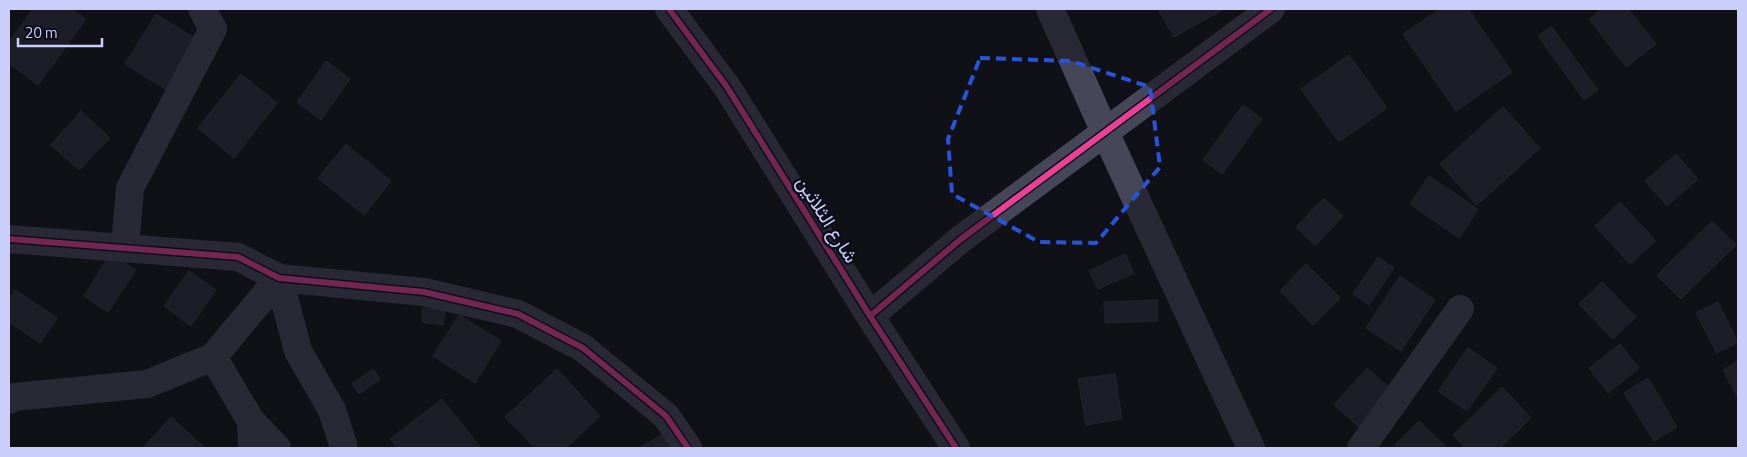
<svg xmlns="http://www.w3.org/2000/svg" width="1747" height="457" font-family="'Titillium Web',Vazirmatn,sans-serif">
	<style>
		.building { fill: #2c2d3a; stroke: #3a3a4c }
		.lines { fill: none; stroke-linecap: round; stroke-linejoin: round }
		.minor { stroke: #454758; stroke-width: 28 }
		.cycleway-casing { stroke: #0c0d1b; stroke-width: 9 }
		.cycleway { stroke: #ea4096; stroke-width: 6 }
		.marked { fill: none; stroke: #2654da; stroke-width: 4; stroke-dasharray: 10 6; stroke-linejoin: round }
		.labels { text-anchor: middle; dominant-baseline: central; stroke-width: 5; stroke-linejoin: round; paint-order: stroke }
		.street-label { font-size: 19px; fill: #cacefb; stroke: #0c0d1b }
	</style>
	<rect width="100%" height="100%" fill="#101018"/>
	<path class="building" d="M33,9H72L86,19L38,85L9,63V42Z
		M1158,9H1224L1174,37Z
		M1440,9H1468L1512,72L1456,111L1403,34Z
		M1602,9H1628L1656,44L1626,67L1589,19Z
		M156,14L204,44L173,94L125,64Z
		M1551,26L1598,90L1584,100L1538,36Z
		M1349,55L1387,108L1339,142L1301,89Z
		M326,61L350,79L321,120L297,102Z
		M241,74L277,103L234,158L198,128Z
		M1243,105L1262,119L1222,174L1203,160Z
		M1503,107L1540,148L1477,205L1440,164Z
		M81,111L110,138L79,170L51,145Z
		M346,144L391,181L364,215L318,178Z
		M1676,154L1698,179L1667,206L1645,181Z
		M1429,176L1478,209L1459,238L1410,204Z
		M1324,198L1343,216L1315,246L1296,227Z
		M1620,202L1656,241L1630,264L1595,226Z
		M1712,221L1736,245L1681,299L1657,275Z
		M110,254L136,270L108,312L84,296Z
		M1125,254L1134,273L1098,289L1089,271Z
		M1378,257L1394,268L1369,305L1353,294Z
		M1306,264L1340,298L1313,325L1280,291Z
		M189,271L216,290L191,326L164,306Z
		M1400,276L1435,300L1401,351L1366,328Z
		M1602,282L1636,317L1613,339L1579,304Z
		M15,290L57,318L40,343L9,322V300Z
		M1157,300L1158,321L1105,323L1104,302Z
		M1718,302L1738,342L1717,353L1696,313Z
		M423,308L445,310L443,325L422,322Z
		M459,315L501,341L475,383L433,356Z
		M1620,344L1639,368L1608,393L1589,368Z
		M1468,348L1497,368L1467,411L1438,391Z
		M1738,361V398L1723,370Z
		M1367,368L1391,389L1359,427L1334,405Z
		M373,369L380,379L359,394L352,384Z
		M557,369L600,416L566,448H535L505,417Z
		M1115,374L1122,419L1086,425L1078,379Z
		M1648,378L1677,427L1654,441L1624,393Z
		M1502,387L1531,418L1500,448H1465L1453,435Z
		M442,399L481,448H397L390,439Z
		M171,417L205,448H143Z
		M1419,421L1447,448H1399L1395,445Z
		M666,432L676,448H639Z"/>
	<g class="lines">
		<path class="minor" d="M669,9L727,87L870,316L956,448
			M1050,9L1105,132L1251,448
			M9,239L238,257L279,278L424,292L518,314L583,348L666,416L688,448
			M125,247L130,188L213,29L202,9
			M279,278L298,351L332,410L343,444V448
			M870,316L961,239L1271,9
			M9,400L14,397L147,384L213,357
			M251,421L213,357L279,278
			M252,448L251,421L277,448
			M1361,448L1460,309"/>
		<defs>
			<path id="cycleway" d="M669,9L727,87L870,316L956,448
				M9,239L238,257L279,278L424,292L518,314L583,348L666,416L688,448
				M870,316L961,239L1271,9"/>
		</defs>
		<use href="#cycleway" class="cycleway-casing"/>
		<use href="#cycleway" class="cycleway"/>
	</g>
	<path d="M0 0H1747V457H0ZM980,58L1071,61L1150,87L1160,167L1096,243L1039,242L952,194L948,139Z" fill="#101018" fill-opacity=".55" fill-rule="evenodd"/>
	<path class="marked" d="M980,58L1071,61L1150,87L1160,167L1096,243L1039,242L952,194L948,139Z"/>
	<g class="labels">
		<g class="street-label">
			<text transform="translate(828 219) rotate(58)">شارع الثلاثين</text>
		</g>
	</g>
	<rect width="1747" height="457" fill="none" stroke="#cacefb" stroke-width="20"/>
	<path d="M18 38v8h84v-8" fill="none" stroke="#cacefb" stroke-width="2.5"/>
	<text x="25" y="38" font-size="15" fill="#cacefb" stroke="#0c0d1b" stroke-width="4" paint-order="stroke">20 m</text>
</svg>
